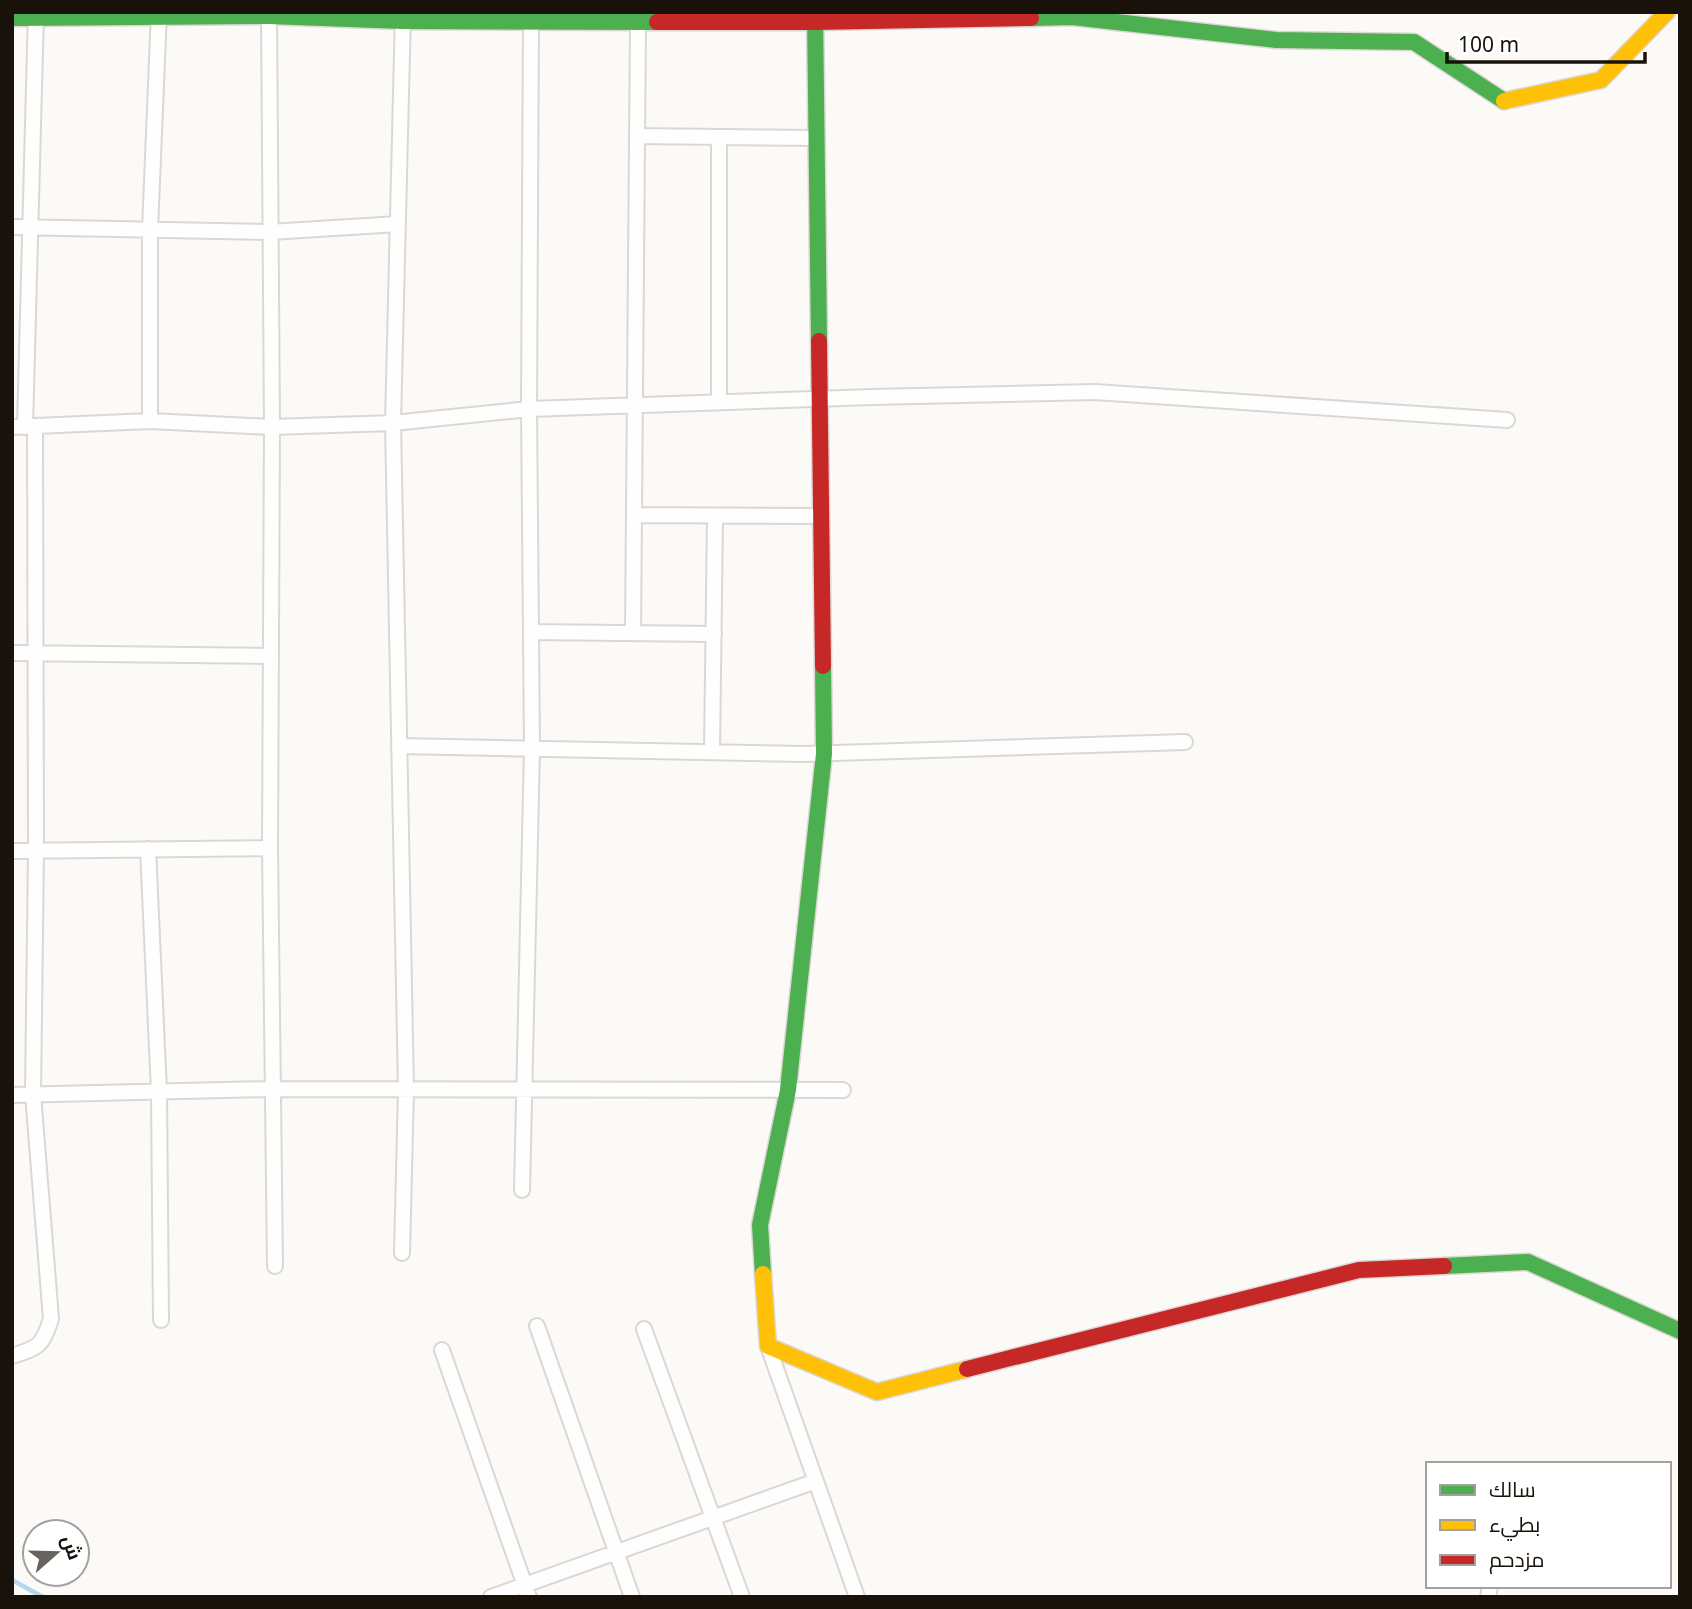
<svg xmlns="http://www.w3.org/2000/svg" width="1692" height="1609" font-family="'Noto Sans',Cairo,sans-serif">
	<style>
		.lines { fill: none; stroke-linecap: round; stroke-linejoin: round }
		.stream { stroke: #b6d6ef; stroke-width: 4.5 }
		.street-casing { stroke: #dcd7d2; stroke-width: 18 }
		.fast-casing { stroke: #dcd7d2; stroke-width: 19 }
		.slow-casing { stroke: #dcd7d2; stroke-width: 19 }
		.jam-casing { stroke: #dcd7d2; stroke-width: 19 }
		.street { stroke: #fffefe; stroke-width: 14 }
		.fast { stroke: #4caf50; stroke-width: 16 }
		.slow { stroke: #ffc107; stroke-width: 16 }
		.jam { stroke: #c62828; stroke-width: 16 }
	</style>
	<rect width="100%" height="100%" fill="#fcfaf7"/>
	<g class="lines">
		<path class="stream" d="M12,1580L43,1597"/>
		<defs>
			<path id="street" d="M269,12L272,427L270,848L275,1266
				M637,136L817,138
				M719,137V402
				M12,227L270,232L398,224
				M150,421V230L159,12
				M12,427L150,421L272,427L393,423L529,409L872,397L1095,392L1507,420
				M25,427L36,12
				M634,515L821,516
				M531,632L714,634
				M633,633L638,22
				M12,653L270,656
				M399,746L803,754L1185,742
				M712,752L715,516
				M148,849L159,1092L161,1320
				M12,851L270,848
				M12,1095L272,1089L843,1090
				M522,1190L532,749L529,409L531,15
				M402,1253L406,1089L393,423L403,12
				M537,1326L632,1597
				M644,1329L742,1597
				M768,1346L857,1597
				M442,1350L529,1597
				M12,1356C40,1347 42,1346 51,1319L33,1094L36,850L35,426
				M491,1597L816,1481
				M1488,1597L1490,1586"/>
			<path id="fast" d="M815,12L819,341
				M12,18L269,16L403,21L657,22
				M1031,18L1072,17L1276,40L1414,42L1504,101
				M1444,1266L1528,1262L1680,1331
				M763,1274L760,1225L788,1090L824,754L823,666"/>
			<path id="slow" d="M1504,101L1601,80L1667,12
				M763,1274L768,1346L877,1392L967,1369"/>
			<path id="jam" d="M657,22H815L1031,18
				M819,341L823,666
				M967,1369L1359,1270L1444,1266"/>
		</defs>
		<use href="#street" class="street-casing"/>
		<use href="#fast" class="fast-casing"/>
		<use href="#slow" class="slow-casing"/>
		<use href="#jam" class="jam-casing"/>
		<use href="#street" class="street"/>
		<use href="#fast" class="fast"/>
		<use href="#slow" class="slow"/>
		<use href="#jam" class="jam"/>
	</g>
	<rect width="1692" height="1609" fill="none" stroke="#18120a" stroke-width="28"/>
	<rect x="1426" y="1462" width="245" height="126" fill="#ffffff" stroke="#a3a09d" stroke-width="2"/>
	<rect x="1440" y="1485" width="35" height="10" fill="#4caf50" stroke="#a3a09d" stroke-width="2"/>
	<text x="1489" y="1497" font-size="21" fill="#18120a">سالك</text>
	<rect x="1440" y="1520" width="35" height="10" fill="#ffc107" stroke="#a3a09d" stroke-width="2"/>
	<text x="1489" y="1532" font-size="21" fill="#18120a">بطيء</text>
	<rect x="1440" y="1555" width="35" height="10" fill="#c62828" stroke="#a3a09d" stroke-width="2"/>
	<text x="1489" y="1567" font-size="21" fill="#18120a">مزدحم</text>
	<g transform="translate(56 1553) rotate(70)"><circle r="33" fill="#ffffff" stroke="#a3a09d" stroke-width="2"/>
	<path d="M0-5L12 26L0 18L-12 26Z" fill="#68635d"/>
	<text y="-10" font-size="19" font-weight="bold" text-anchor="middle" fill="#18120a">ش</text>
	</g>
	<path d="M1447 52v10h198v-10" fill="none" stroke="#18120a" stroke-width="3.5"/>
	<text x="1458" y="52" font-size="21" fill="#18120a" stroke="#ffffff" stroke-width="5" paint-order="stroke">100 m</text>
</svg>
